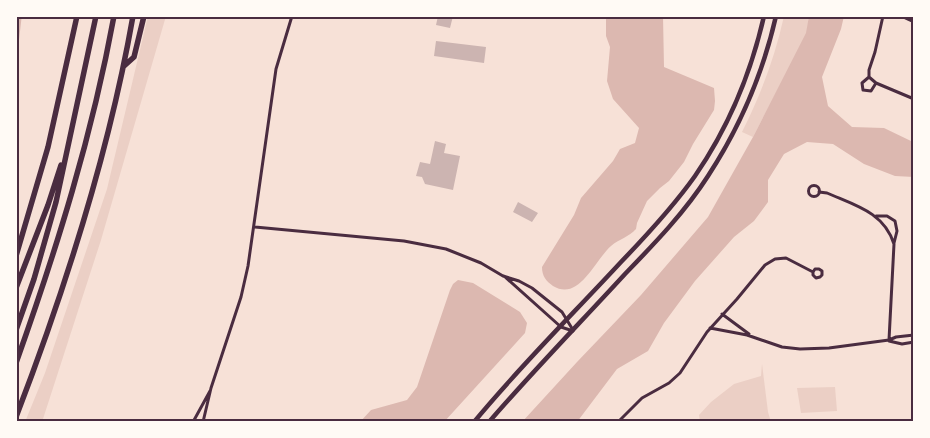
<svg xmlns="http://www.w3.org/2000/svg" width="930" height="438" font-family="'Archivo Narrow',sans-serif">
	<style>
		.green { fill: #ebcfc5 }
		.water { fill: #dcb8b0 }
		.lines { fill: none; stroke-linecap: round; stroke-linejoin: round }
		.canal { stroke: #dcb8b0; stroke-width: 5.5 }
		.building { fill: #ccb4b1 }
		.minor { stroke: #4a2c40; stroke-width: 3 }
		.secondary { stroke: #4a2c40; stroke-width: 4.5 }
		.motorway { stroke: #4a2c40; stroke-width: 5.5 }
		.neatline { fill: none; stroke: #4a2c40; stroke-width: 2 }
	</style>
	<rect width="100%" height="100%" fill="#f7e1d7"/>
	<path class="green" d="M148,16H166L101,240L42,422H25L45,373L107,189Z
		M784,16H809L807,33L753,137L742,132C761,94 775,57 784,16Z
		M762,364L768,412L771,422H700L699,415L711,402L734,384L761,376Z
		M835,387L837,411L801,413L797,388Z"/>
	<path class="water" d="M606,16H663L664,67L714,88L715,101L714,110L693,144L684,162L669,181L660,188L647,201L637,223L636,229C629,237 619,239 611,246C595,260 579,302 553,286C546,281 542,276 542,267L574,215L581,198L613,161L620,149L635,143L639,128L613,99L607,81L610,47L606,36Z
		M809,16H844L841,29L822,77L828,106L852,127L884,128L911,141L914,144V177L895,176L864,164L833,144L807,142L784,154L768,180V202L754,221L734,237L695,281L664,323L648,351L617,369L577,422H522L577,362L641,295L708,217L753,137L806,33Z
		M458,280L473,283L520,312L527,323L525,333L444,422H360L371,410L407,400L417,387L450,290L453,284Z"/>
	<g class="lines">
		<path class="canal" d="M16,42L19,16"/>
	</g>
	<path class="building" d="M438,16H453L450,28L436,25Z
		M436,41L486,47L484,63L434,56Z
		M435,141L446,144L444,153L460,156L453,190L425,184L422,177L416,176L420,162L430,164Z
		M518,202L538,213L532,222L513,212Z"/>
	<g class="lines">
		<path class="minor" d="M883,16L875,52L869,70V77L876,83L914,99
			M901,16L914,22
			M869,77L862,83L863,90L871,91L876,83
			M808.5 191a5.5 5.5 0 1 1 11 0a5.5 5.5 0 1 1-11 0Z
			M819,192L827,193C854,205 884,212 894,244L889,340
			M876,216H887L895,221L897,231L894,243
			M255,227L404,241L446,249L481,263L503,276L519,281L532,288L562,312L573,330
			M504,276L561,327L573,331
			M722,314L749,334
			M710,328L747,335L782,347L800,349L829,348L889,340L896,337L914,335
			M889,341L902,344L914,342
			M193,422L210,391
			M203,422L211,388L241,297L248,266L276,69L292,16
			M618,422L642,398L669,383L680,373L707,332L737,299L765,265L775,259L786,258L813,272V275L816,278L820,277L822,275V271L819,269H815L813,272"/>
		<path class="secondary" d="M474,422C520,366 572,315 621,262C647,235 673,207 695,176C728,128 751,73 764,16
			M489,422C533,371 580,323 625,274C655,243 685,212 708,176C740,127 763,73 776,16"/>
		<path class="motorway" d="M124,66L134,57L144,16
			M16,256L48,147L77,16
			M16,288L48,205L61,165
			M16,330L34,279L56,202L96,16
			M16,363C57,248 92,136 114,16
			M16,417C66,287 109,153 133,16"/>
	</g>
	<rect width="930" height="438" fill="none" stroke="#fffaf5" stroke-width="35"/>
	<rect x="18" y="18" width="894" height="402" class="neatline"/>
</svg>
